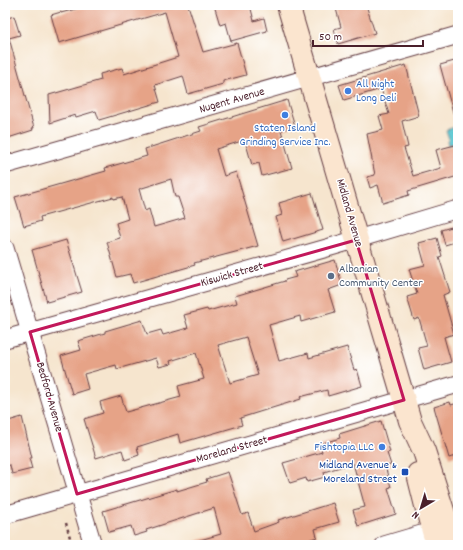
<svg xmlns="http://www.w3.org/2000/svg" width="463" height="550" font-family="Dekko,sans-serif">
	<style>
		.water { fill: #5cc9d3; stroke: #53747f }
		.building { fill: #e6a387; fill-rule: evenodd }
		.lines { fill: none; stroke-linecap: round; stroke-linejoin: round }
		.street-casing { stroke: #643d43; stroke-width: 19 }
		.secondary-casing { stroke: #643d43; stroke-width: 24 }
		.path { stroke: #643d43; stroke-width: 2.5; stroke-dasharray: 3 3; stroke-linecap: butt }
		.street { stroke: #fff; stroke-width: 17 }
		.secondary { stroke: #fbe5cf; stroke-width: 22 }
		.marked { fill: none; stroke: #c2185b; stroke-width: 3; stroke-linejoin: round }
		.shop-dot { fill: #3f7fe0; stroke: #fff; stroke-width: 1.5 }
		.service-dot { fill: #5c6f8a; stroke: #fff; stroke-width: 1.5 }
		.transit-dot { fill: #1a4fb4; stroke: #fff; stroke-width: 1.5 }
		.labels { text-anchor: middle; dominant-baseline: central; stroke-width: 3; stroke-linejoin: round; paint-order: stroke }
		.shop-label { font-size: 12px; fill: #366cbe; stroke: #fff; text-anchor: start }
		.street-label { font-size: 12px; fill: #4a1f2b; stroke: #fff }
		.service-label { font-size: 12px; fill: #4e5e75; stroke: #fff; text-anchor: start }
		.transit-label { font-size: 12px; fill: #164399; stroke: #fff; text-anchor: end }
	</style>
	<rect width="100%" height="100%" fill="#fff"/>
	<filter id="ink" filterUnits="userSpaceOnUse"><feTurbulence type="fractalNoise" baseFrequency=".025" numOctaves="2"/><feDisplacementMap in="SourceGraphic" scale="8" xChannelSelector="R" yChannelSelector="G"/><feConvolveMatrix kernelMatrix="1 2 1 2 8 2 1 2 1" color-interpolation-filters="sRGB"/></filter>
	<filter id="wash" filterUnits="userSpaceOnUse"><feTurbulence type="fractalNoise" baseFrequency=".012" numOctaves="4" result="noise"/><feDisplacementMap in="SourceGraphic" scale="16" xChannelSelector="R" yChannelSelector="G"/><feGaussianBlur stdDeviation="0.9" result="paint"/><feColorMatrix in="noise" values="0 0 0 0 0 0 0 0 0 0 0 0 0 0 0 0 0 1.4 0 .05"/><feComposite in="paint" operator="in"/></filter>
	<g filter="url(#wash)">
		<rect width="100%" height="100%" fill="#f6e5ce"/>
		<path class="water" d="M455,127L458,136V142L448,145L447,140L449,139L446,130Z"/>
		<g id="blocks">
			<path class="building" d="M90,5H188L203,52L237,43L246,75L223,81V84L188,94L183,76L155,85L160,102L156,103L99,120L96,111L76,117L75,115L50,123L49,95L101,80L100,74L122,68L124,74L178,57L165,12L59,43L51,15L61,12V13Z
				M214,5H250L254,21L264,18L267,31L231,41L226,23L220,25Z
				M335,5H366L375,33L338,44L334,29L341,27Z
				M14,16L20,35L9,38L34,128H32L33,130L5,139V19Z
				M458,60V115L454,116L440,65Z
				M406,65L419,116L402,121L408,147L404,148L413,176L441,168L436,150L455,145L458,156V176L408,191L409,195L383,203L378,185L370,188L367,177L375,175L367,134L383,130L379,116L389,114L381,89L344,100L339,85Z
				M287,100L295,126L281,130L292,168L262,176L259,163L252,165L245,140L216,149L224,176L236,172L258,246L194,263L195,265L133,283L130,274L117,277L107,242L120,238L116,223L128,219L122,197L113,199V197L40,217L41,221L24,226L15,197L106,171L105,168L147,156L145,149L201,131L199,127ZM171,179L175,197H178L185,218L154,227L149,209L145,211L139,189Z
				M312,193L323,230L283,242L276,217L282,215L279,203Z
				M455,226L458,241L445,245L441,230Z
				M437,238L442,256L439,257L450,292L443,295L454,334L444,337L451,362L424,370L418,348L427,346L419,318L414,320L407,297L417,294L409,269L425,265L419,243Z
				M66,240L82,292L47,302L32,250Z
				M335,260L342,285L328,290L335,312L301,322L300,316L269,325L279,361L308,353L309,358L347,347L354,370L357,369L362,386L328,396L327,390L300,397L301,399L240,418L242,425L180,443L178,434L137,447L139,455L125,460L122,450L96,458L84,419L103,413L100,402L121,396L126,412L181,397L178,386L204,379L196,353L170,361L171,364L159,367L156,358L117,369L116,365L84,374L88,389L72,394L61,356L81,350L78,341L105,333V331L142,320L147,334L161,330L163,335L188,328L184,315L207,309L208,311L237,303L235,296L285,281V280L296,277L294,272ZM246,337L258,375L230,383L218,345Z
				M450,402L451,405L458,403V455L449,458L434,407Z
				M22,417L32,458H29L32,469L12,474L10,465L5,466V422Z
				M381,421L390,452L387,453L391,465L385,466L391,487L388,488L396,514L358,526L353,510L365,507L353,463L324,472L325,477L307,482L306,478L290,483L283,463L322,452L320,444L340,438L339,434Z
				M228,472L242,515L248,513L254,531L279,522L278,520L333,503L339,522L315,529L317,537L293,545H194L193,542L221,534L214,508L146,530L147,532L134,536L131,526L109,532L103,511L177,489V491L207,482L206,479Z"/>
		</g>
	</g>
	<g filter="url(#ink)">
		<use href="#blocks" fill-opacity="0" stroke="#643d43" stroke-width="1"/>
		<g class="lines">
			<defs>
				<path id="street" d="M5,165L458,35
					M5,248L93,545
					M5,339L334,246L458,209
					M5,515L458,384
					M384,545L445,527"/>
				<path id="secondary" d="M288,5L404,400L410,421L424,451L454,545
					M418,474L427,510L437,545"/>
			</defs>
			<use href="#street" class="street-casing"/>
			<use href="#secondary" class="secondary-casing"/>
			<path class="path" d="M66,523L72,545"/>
			<use href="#street" class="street"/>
			<use href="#secondary" class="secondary"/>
		</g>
	</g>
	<path class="marked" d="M356,240L404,400L77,494L30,332Z"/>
	<g class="shop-dot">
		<circle cx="348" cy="91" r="4"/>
		<circle cx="285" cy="115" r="4"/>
		<circle cx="382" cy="447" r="4"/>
	</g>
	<circle class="service-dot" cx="331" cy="276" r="4"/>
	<rect class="transit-dot" x="401" y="468" width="8" height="8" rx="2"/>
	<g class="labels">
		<g class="shop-label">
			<text x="356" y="84">All Night<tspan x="356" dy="14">Long Deli</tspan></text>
			<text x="285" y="128" text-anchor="middle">Staten Island<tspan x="285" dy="14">Grinding Service Inc.</tspan></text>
			<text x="374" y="447" text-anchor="end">Fishtopia LLC</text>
		</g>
		<g class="street-label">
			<text transform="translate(232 101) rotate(-16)">Nugent Avenue</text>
			<text transform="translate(349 213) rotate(74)">Midland Avenue</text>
			<text transform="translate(232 275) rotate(-16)">Kiswick Street</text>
			<text transform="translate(49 397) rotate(74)">Bedford Avenue</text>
			<text transform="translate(232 450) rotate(-16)">Moreland Street</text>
		</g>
		<g class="service-label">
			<text x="339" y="269">Albanian<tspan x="339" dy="14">Community Center</tspan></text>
		</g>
		<g class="transit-label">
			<text x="397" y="465">Midland Avenue &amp;<tspan x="397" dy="14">Moreland Street</tspan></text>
		</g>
	</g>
	<rect width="463" height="550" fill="none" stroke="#fff" stroke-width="20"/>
	<g transform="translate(421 508) rotate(218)" stroke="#ffffff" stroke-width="3" paint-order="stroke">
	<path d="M0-3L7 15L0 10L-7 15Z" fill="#4a1f2b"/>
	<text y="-6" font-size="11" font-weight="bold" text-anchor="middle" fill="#4a1f2b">N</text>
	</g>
	<path d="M313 40v6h110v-6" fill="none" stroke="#4a1f2b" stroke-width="2"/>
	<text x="319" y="40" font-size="12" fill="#4a1f2b" stroke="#ffffff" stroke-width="3" paint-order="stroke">50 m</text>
</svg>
